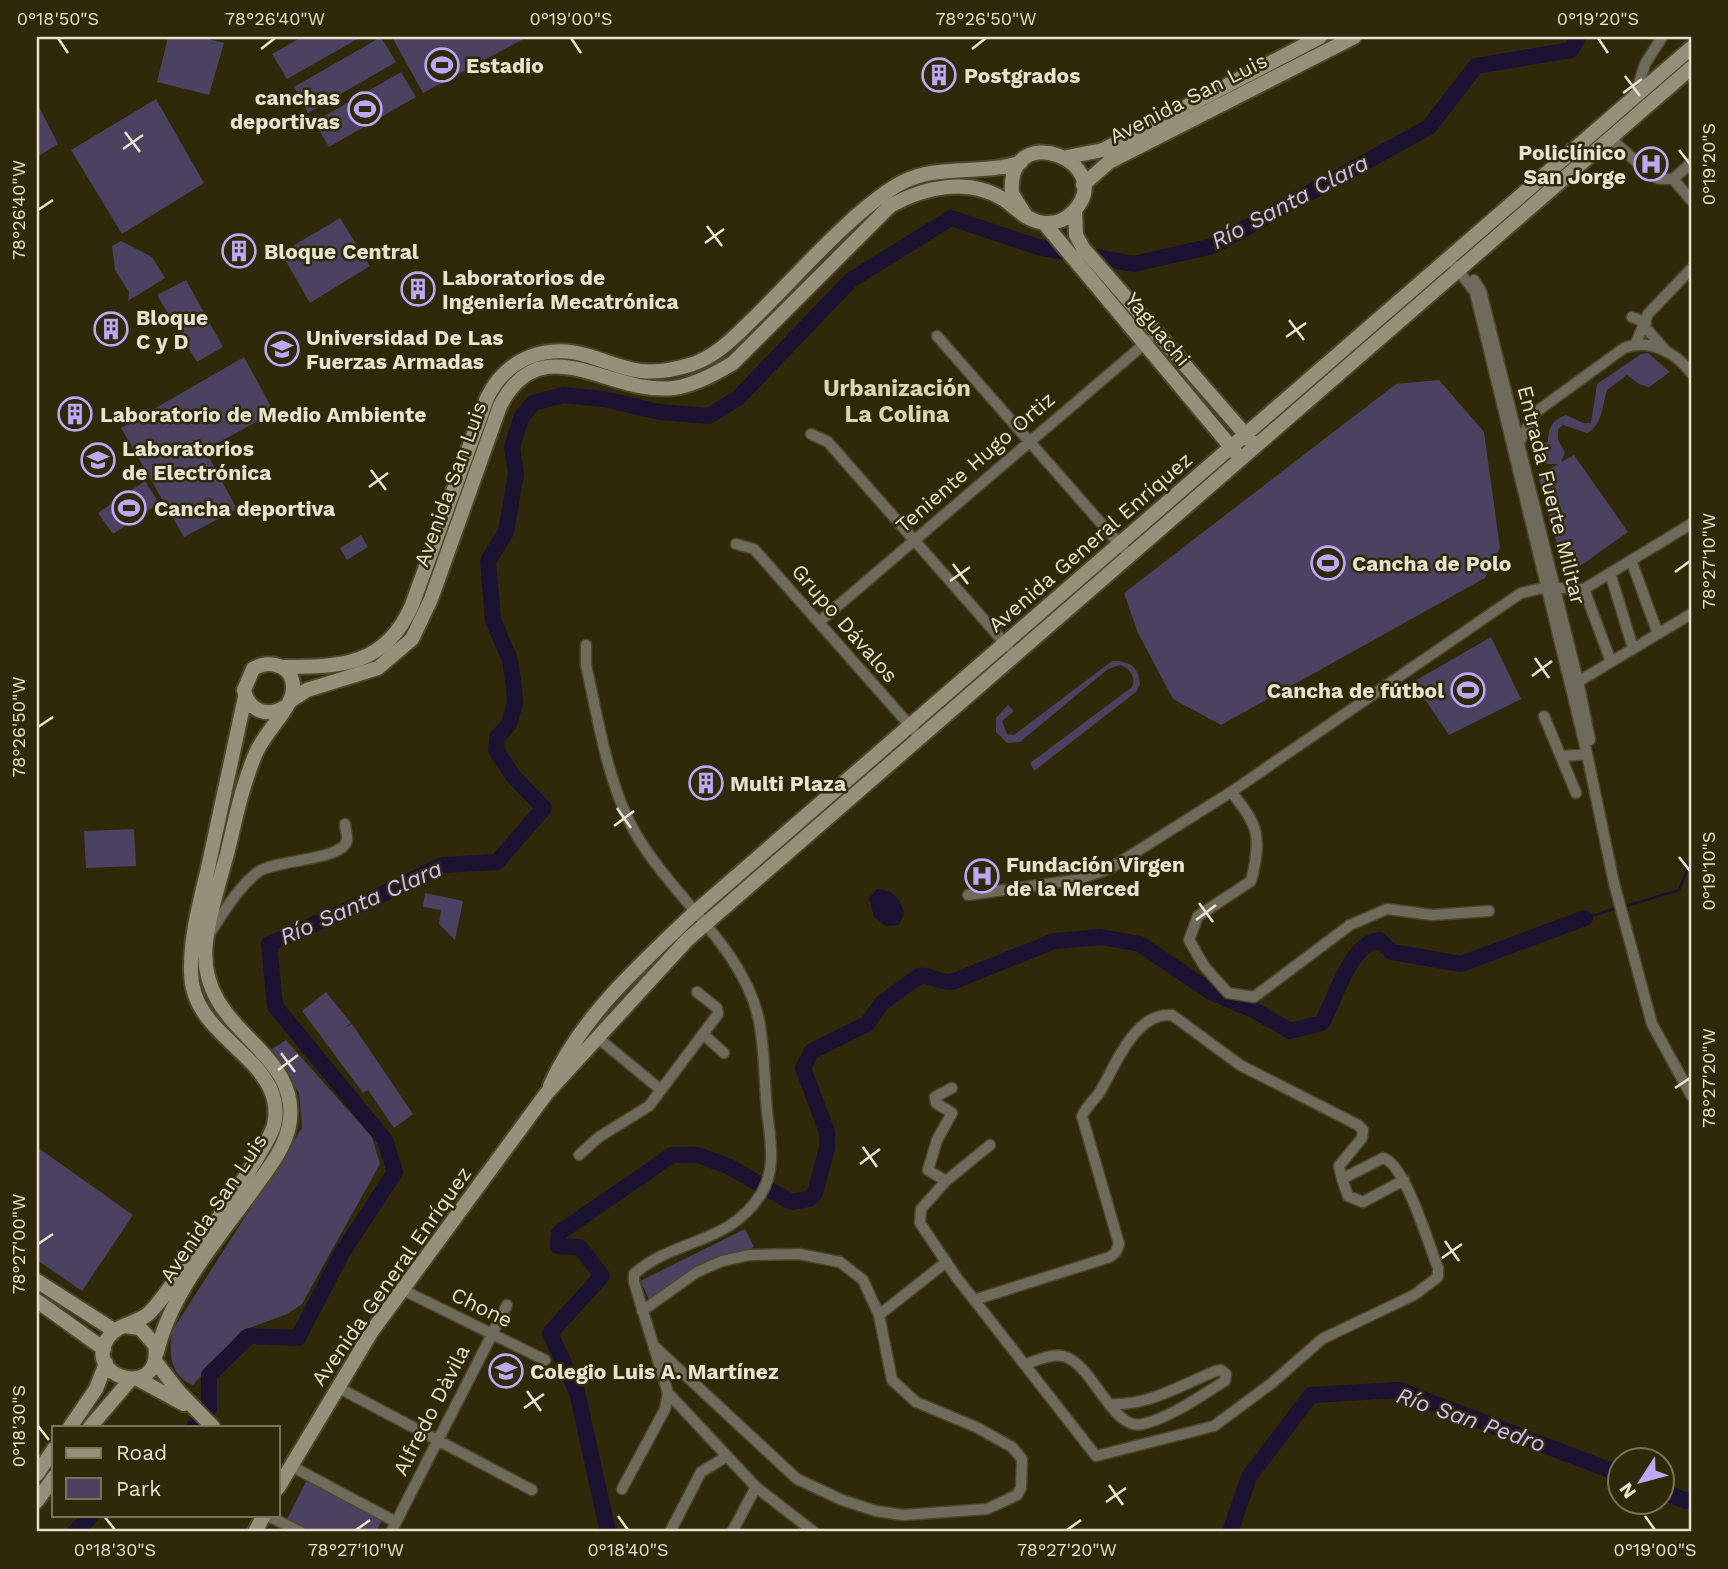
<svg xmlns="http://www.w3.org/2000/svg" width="1728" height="1569" font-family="'Work Sans',sans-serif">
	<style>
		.green { fill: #4a4260 }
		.water { fill: #1b1131 }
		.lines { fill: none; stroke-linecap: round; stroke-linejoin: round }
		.stream { stroke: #1b1131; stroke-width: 2.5 }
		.river { stroke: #1b1131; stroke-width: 16 }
		.street-casing { stroke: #4c4729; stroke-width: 13 }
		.secondary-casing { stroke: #4c4729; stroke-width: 18 }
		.street { stroke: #6e6b5d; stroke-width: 10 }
		.secondary { stroke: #959079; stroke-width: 14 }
		.ticks { fill: none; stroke: #e7e3d1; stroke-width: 2.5 }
		.labels { text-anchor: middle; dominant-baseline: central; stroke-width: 5; stroke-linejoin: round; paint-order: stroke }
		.poi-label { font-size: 21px; font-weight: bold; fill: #e7e3d1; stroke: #2f2909; text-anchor: start }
		.street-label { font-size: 21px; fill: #e7e3d1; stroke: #2f2909 }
		.water-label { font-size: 23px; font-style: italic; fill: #cdbeff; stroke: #2f2909 }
		.neighbourhood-label { font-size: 23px; font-weight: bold; fill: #dcd5b1; stroke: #2f2909 }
		.neatline { fill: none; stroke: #e7e3d1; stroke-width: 2.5 }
		.ticks-label { font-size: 18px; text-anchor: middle; fill: #e7e3d1 }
	</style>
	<rect width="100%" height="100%" fill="#2f2909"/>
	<path class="green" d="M168,37H200L224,43L209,95L157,82Z
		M302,37H361L287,79L272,54Z
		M381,37L396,62L308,113L294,87Z
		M392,37H527L423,93Z
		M401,72L416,97L329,147L314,122Z
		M156,99L204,183L122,234L71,150Z
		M37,103L58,144L37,157Z
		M340,218L370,266L310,303L281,253Z
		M121,241L152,257L165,278L128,301L129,292L115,270L112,246Z
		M186,280L223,347L197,362L157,295Z
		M1648,353L1670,372L1649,387L1639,384L1627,375L1607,390C1602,405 1603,425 1587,433L1563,425L1558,429V440L1565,452L1561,462L1574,455L1628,532L1566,576L1538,476L1558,464H1546L1540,449L1548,441C1549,427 1552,420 1566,415L1583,423H1591L1597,384L1641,354Z
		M244,357L274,412L205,450L237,509L184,537L121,428Z
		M1439,380L1484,432L1500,548L1485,578L1221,725L1173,699L1138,633L1124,593L1396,384Z
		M145,481L159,503L113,534L98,513Z
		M361,535L368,547L347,560L340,548Z
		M1491,637L1521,699L1449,735L1413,682Z
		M1112,661C1129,660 1139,667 1140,685L1136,692L1034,771L1030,763L1132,687C1136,677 1130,668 1120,665L1108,669L1020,742L1007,743L996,732V718L1008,705L1014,711L1002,721L1007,734L1014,735Z
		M134,829L136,866L86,868L84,831Z
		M425,893L463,901L455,940L439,924L441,910L423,907Z
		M326,992L351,1023L343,1029L352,1024L413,1114L394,1128L368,1090L363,1093L302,1011Z
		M286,1040L372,1137L380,1164L302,1304L287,1314L241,1331L193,1385C169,1375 169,1353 172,1331L302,1128L299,1093L272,1049Z
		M37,1147L133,1215L82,1291L37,1260Z
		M745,1229L754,1247L649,1299L640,1281Z
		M307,1480L383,1519L376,1532H313L287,1519Z"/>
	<path class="water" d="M877,889C892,889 902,900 904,914L899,925L886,926L874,917L869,898Z"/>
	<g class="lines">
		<path class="stream" d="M1623,907L1679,890L1691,860
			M1585,918L1617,908"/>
		<path class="river" d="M194,1427L209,1408V1375L249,1336L298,1338L342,1253L395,1172L385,1140L275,1006L269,944L377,897L442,865L497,862L544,808L513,776L496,750L497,738L509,724L515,703L514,687L510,660L493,620L488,561L506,532L516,474L512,447L521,418L533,403L563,395L603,399L660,412L709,416L738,398L851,280L951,218L1038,247L1134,264L1213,246L1429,127L1476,66L1571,50L1578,37
			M1662,1491L1686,1501L1691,1499
			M75,1532L92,1515
			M608,1532L577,1392L550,1333L602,1276L580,1247L558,1246L559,1233L672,1155H697L728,1166L791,1202L809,1199L815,1193L827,1148V1132L803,1068L812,1051L867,1024L882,1003L919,976C930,974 939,983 952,982L1054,941L1101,937L1140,944L1211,992L1254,1010L1290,1031L1322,1023C1336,997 1350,944 1379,940L1392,952L1461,964L1585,918
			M1230,1532L1249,1477L1311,1395L1399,1390L1620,1474"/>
		<defs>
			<path id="street" d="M1634,99L1645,64L1662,37
				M1610,138L1651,175L1659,179H1673L1691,200
				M1673,179L1691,163
				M1455,266L1475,292L1587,754L1614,883L1652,1024L1691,1095
				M1474,280L1481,291L1578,681L1590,740
				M1632,317L1646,323
				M1644,326L1666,351
				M937,336L1129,555
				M1636,343L1648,314L1691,269
				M811,434L828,442L1008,647
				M1518,444L1536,412L1624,348C1648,338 1676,352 1691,373
				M736,544L754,549L920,737
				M1631,560L1658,634
				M1610,573L1633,648
				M1584,589L1611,662
				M820,621L1149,340
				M586,645V665C598,718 606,775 630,823C664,891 740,942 758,1016C765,1046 764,1081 767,1111C770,1138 777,1169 761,1194C729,1245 675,1238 634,1274V1282L668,1393L756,1487L814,1532
				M1576,683L1691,614
				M1544,716L1576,793
				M1563,756L1587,754
				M1231,792C1259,825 1262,838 1251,881L1198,916L1189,940L1204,966L1228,993L1254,997L1350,925L1387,909L1432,915L1489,911
				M968,895L1075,880L1109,869L1231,792L1521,593L1547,587L1584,589L1691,524
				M208,936C223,914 237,888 258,872C276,859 343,861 347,840C348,836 345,829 345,824
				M703,1034L724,1053
				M598,1038L661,1090
				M579,1155L599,1137L649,1106L718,1014L717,1008L697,992
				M1342,1179L1348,1196L1363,1202L1404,1180
				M946,1181L928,1170L937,1140L952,1113L936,1103L935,1097L952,1088
				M403,1290L545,1360
				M974,1300L1110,1257L1116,1252L1119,1244L1082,1116C1087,1105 1096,1099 1101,1090C1116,1064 1135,1012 1172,1015L1240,1065L1358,1125L1363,1130L1362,1138L1339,1166L1342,1179L1383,1158C1405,1163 1429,1246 1438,1268V1277L1414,1295L1322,1339L1272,1383L1214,1426L1096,1456L957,1278L920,1223L921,1209L946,1181L990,1145
				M642,1311L697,1272L722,1261L750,1255L799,1254L840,1262L863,1280L879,1315L892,1380L916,1402L976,1427L1012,1447L1022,1459L1021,1488L1017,1495L987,1509L903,1515L876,1511L842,1500L797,1479L654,1346
				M879,1315L945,1263
				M1026,1364C1038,1360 1051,1354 1063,1356C1093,1363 1112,1432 1143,1424C1172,1417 1200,1396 1225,1381L1226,1374L1221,1370L1216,1371C1180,1385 1150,1406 1110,1404
				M337,1387L532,1490
				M291,1466L396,1522
				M622,1489L665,1409L668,1393
				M266,1515L301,1532
				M391,1532L507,1305
				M670,1532L701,1472L726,1457
				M732,1532L756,1487"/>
			<path id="secondary" d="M1067,157L1103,150L1320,37
				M1083,185L1109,162L1354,37
				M1075,210L1076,235L1083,248L1251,441
				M1044,223L1236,453
				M282,667C341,667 386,666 412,605L487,398C507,357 547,343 589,356C606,361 623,369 641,371C658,373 677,369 693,364C719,355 737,334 756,316C796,277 854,209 901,183C938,163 983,176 1021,162
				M290,701L307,690L378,668L412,639L431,599L500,406C542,324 609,396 674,388C695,385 715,374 733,363L890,206C924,187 968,177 1003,199C1015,207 1025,219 1039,222C1052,225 1065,221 1074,211C1119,163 1006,116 1012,194L1026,216
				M550,1086C581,1016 641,964 695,912L1691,48
				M37,1281L115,1331
				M37,1301L104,1349
				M125,1326L140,1328L155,1345C164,1401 81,1378 108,1338C117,1324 136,1324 148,1314C166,1299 270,1145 274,1125C277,1112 275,1099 270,1088C249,1046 192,1027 191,973C190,938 200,902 208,868C220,811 233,754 245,697
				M157,1352C171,1292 217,1240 253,1190C267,1170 284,1150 289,1126C304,1047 195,1033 206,942C209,913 219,883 227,854C235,821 242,785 256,753C264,733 292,708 293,690C295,666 270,658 253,669L244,690C249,711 267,718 285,707
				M155,1361L179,1392L213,1427
				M136,1378L184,1404
				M70,1427L96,1389L106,1363
				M90,1427L131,1379
				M37,1474L54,1449
				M278,1488L372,1331L546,1094L687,940L1691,68
				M37,1501L54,1477
				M255,1532L264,1515"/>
		</defs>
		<use href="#street" class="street-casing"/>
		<use href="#secondary" class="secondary-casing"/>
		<use href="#street" class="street"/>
		<use href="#secondary" class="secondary"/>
	</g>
	<path class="ticks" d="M58,38L68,53M571,38L581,53M1598,38L1608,53M261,49L275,38M972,49L986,38M1625,76L1640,96M1623,93L1642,79M125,132L140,152M123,149L143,135M1679,150L1690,164M38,210L53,200M707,226L722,246M705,243L724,229M1289,320L1304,340M1286,337L1306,323M371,470L386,490M369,487L388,473M953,564L968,584M1675,572L1690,561M950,581L970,567M1535,658L1549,678M1532,676L1552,661M38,727L53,717M617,808L631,828M614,826L634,811M1679,857L1690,871M1199,903L1213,922M1196,920L1216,905M281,1053L295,1072M278,1070L298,1055M1675,1088L1690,1078M863,1147L877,1167M860,1164L880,1149M1445,1241L1459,1261M38,1244L53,1234M1442,1258L1462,1244M527,1391L541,1411M524,1408L544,1394M38,1426L49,1440M1109,1485L1123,1505M1106,1502L1126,1488M104,1516L115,1530M618,1516L628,1530M1645,1516L1655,1530M356,1530L370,1520M1067,1530L1081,1520"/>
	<defs>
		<symbol id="stadium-ring" viewBox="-11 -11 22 22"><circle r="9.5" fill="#2f2909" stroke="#bca9f5" stroke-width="1.5"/><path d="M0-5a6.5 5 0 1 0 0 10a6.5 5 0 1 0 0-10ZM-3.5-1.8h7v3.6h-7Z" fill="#bca9f5"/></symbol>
		<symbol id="building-ring" viewBox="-11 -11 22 22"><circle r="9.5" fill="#2f2909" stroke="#bca9f5" stroke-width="1.5"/><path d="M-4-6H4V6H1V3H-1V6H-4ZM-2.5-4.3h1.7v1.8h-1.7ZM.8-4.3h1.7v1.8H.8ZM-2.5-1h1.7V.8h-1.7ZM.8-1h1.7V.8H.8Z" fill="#bca9f5"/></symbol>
		<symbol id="hospital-ring" viewBox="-11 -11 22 22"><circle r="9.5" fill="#2f2909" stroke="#bca9f5" stroke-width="1.5"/><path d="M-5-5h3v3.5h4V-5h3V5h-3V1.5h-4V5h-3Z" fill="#bca9f5"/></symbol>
		<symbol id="university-ring" viewBox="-11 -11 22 22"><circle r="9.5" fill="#2f2909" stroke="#bca9f5" stroke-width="1.5"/><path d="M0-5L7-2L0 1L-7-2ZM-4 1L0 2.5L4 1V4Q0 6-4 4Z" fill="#bca9f5"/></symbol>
		<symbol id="school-ring" viewBox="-11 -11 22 22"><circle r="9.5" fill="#2f2909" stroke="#bca9f5" stroke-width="1.5"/><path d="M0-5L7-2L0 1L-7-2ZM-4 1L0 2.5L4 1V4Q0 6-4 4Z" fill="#bca9f5"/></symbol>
	</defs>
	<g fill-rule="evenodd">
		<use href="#stadium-ring" x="423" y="46" width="38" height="38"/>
		<use href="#building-ring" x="920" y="56" width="38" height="38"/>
		<use href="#stadium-ring" x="346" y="90" width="38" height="38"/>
		<use href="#hospital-ring" x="1632" y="145" width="38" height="38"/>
		<use href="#building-ring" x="220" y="232" width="38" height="38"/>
		<use href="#building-ring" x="399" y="270" width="38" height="38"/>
		<use href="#building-ring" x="92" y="310" width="38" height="38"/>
		<use href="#university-ring" x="263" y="330" width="38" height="38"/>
		<use href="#building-ring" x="56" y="395" width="38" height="38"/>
		<use href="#school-ring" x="79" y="441" width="38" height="38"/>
		<use href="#stadium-ring" x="110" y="489" width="38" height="38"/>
		<use href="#stadium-ring" x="1309" y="544" width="38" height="38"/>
		<use href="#stadium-ring" x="1449" y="671" width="38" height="38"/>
		<use href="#building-ring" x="687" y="764" width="38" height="38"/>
		<use href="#hospital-ring" x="963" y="857" width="38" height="38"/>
		<use href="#school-ring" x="487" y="1352" width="38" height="38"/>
	</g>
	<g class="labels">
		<g class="poi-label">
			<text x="466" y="65">Estadio</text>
			<text x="964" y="75">Postgrados</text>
			<text x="340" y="97" text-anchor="end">canchas<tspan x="340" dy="24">deportivas</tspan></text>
			<text x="1626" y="152" text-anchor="end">Policlínico<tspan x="1626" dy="24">San Jorge</tspan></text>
			<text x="264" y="251">Bloque Central</text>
			<text x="442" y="277">Laboratorios de<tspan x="442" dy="24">Ingeniería Mecatrónica</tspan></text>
			<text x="136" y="317">Bloque<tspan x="136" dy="24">C y D</tspan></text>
			<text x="306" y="337">Universidad De Las<tspan x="306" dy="24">Fuerzas Armadas</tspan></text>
			<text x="100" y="414">Laboratorio de Medio Ambiente</text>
			<text x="122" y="448">Laboratorios<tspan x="122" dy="24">de Electrónica</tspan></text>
			<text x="154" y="508">Cancha deportiva</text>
			<text x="1352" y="563">Cancha de Polo</text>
			<text x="1444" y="690" text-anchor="end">Cancha de fútbol</text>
			<text x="730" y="783">Multi Plaza</text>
			<text x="1006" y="864">Fundación Virgen<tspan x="1006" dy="24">de la Merced</tspan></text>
			<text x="530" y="1371">Colegio Luis A. Martínez</text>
		</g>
		<g class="street-label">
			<text transform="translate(1188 98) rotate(-27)">Avenida San Luis</text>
			<text transform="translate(1158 329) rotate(50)">Yaguachi</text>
			<text transform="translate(975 462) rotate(-41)">Teniente Hugo Ortiz</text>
			<text transform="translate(450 484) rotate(-70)">Avenida San Luis</text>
			<text transform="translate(1552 495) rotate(76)">Entrada Fuerte Militar</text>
			<text transform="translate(1090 542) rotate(-41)">Avenida General Enríquez</text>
			<text transform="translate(845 623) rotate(49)">Grupo Dávalos</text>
			<text transform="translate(213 1208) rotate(-56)">Avenida San Luis</text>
			<text transform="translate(391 1276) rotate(-55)">Avenida General Enríquez</text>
			<text transform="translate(482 1307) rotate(26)">Chone</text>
			<text transform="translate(431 1410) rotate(-63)">Alfredo Dàvila</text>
		</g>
		<g class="water-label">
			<text transform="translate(1290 202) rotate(-28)">Río Santa Clara</text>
			<text transform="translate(361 903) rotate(-24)">Río Santa Clara</text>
			<text transform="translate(1471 1420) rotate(19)">Río San Pedro</text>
		</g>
		<g class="neighbourhood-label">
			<text x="897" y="388">Urbanización<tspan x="897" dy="26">La Colina</tspan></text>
		</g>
	</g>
	<rect width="1728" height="1569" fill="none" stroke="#2f2909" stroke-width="77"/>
	<rect x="52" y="1426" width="228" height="91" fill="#2f2909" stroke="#797359" stroke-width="2"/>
	<rect x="66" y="1448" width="35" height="10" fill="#959079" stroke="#797359" stroke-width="2"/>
	<text x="116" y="1460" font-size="21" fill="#e7e3d1">Road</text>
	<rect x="66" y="1478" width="35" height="21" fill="#4a4260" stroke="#797359" stroke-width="2"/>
	<text x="116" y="1496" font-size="21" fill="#e7e3d1">Park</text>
	<g transform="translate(1641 1481) rotate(234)"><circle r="33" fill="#2f2909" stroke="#797359" stroke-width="2"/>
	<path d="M0-5L12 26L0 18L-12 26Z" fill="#bca9f5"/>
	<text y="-10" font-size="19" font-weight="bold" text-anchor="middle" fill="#e7e3d1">N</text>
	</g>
	<rect x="38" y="38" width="1652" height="1492" class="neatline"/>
	<g class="ticks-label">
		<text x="58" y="25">0°18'50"S</text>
		<text x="275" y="25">78°26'40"W</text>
		<text x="571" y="25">0°19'00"S</text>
		<text x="986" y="25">78°26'50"W</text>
		<text x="1598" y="25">0°19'20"S</text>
		<text transform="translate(1709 164) rotate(-90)" y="6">0°19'20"S</text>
		<text transform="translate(19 210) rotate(-90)" y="6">78°26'40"W</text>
		<text transform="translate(1709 561) rotate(-90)" y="6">78°27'10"W</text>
		<text transform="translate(19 727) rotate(-90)" y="6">78°26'50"W</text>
		<text transform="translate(1709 871) rotate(-90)" y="6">0°19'10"S</text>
		<text transform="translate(1709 1078) rotate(-90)" y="6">78°27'20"W</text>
		<text transform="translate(19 1244) rotate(-90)" y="6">78°27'00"W</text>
		<text transform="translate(19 1426) rotate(-90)" y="6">0°18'30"S</text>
		<text x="115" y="1556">0°18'30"S</text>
		<text x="356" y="1556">78°27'10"W</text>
		<text x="628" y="1556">0°18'40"S</text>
		<text x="1067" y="1556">78°27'20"W</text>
		<text x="1655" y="1556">0°19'00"S</text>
	</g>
</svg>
